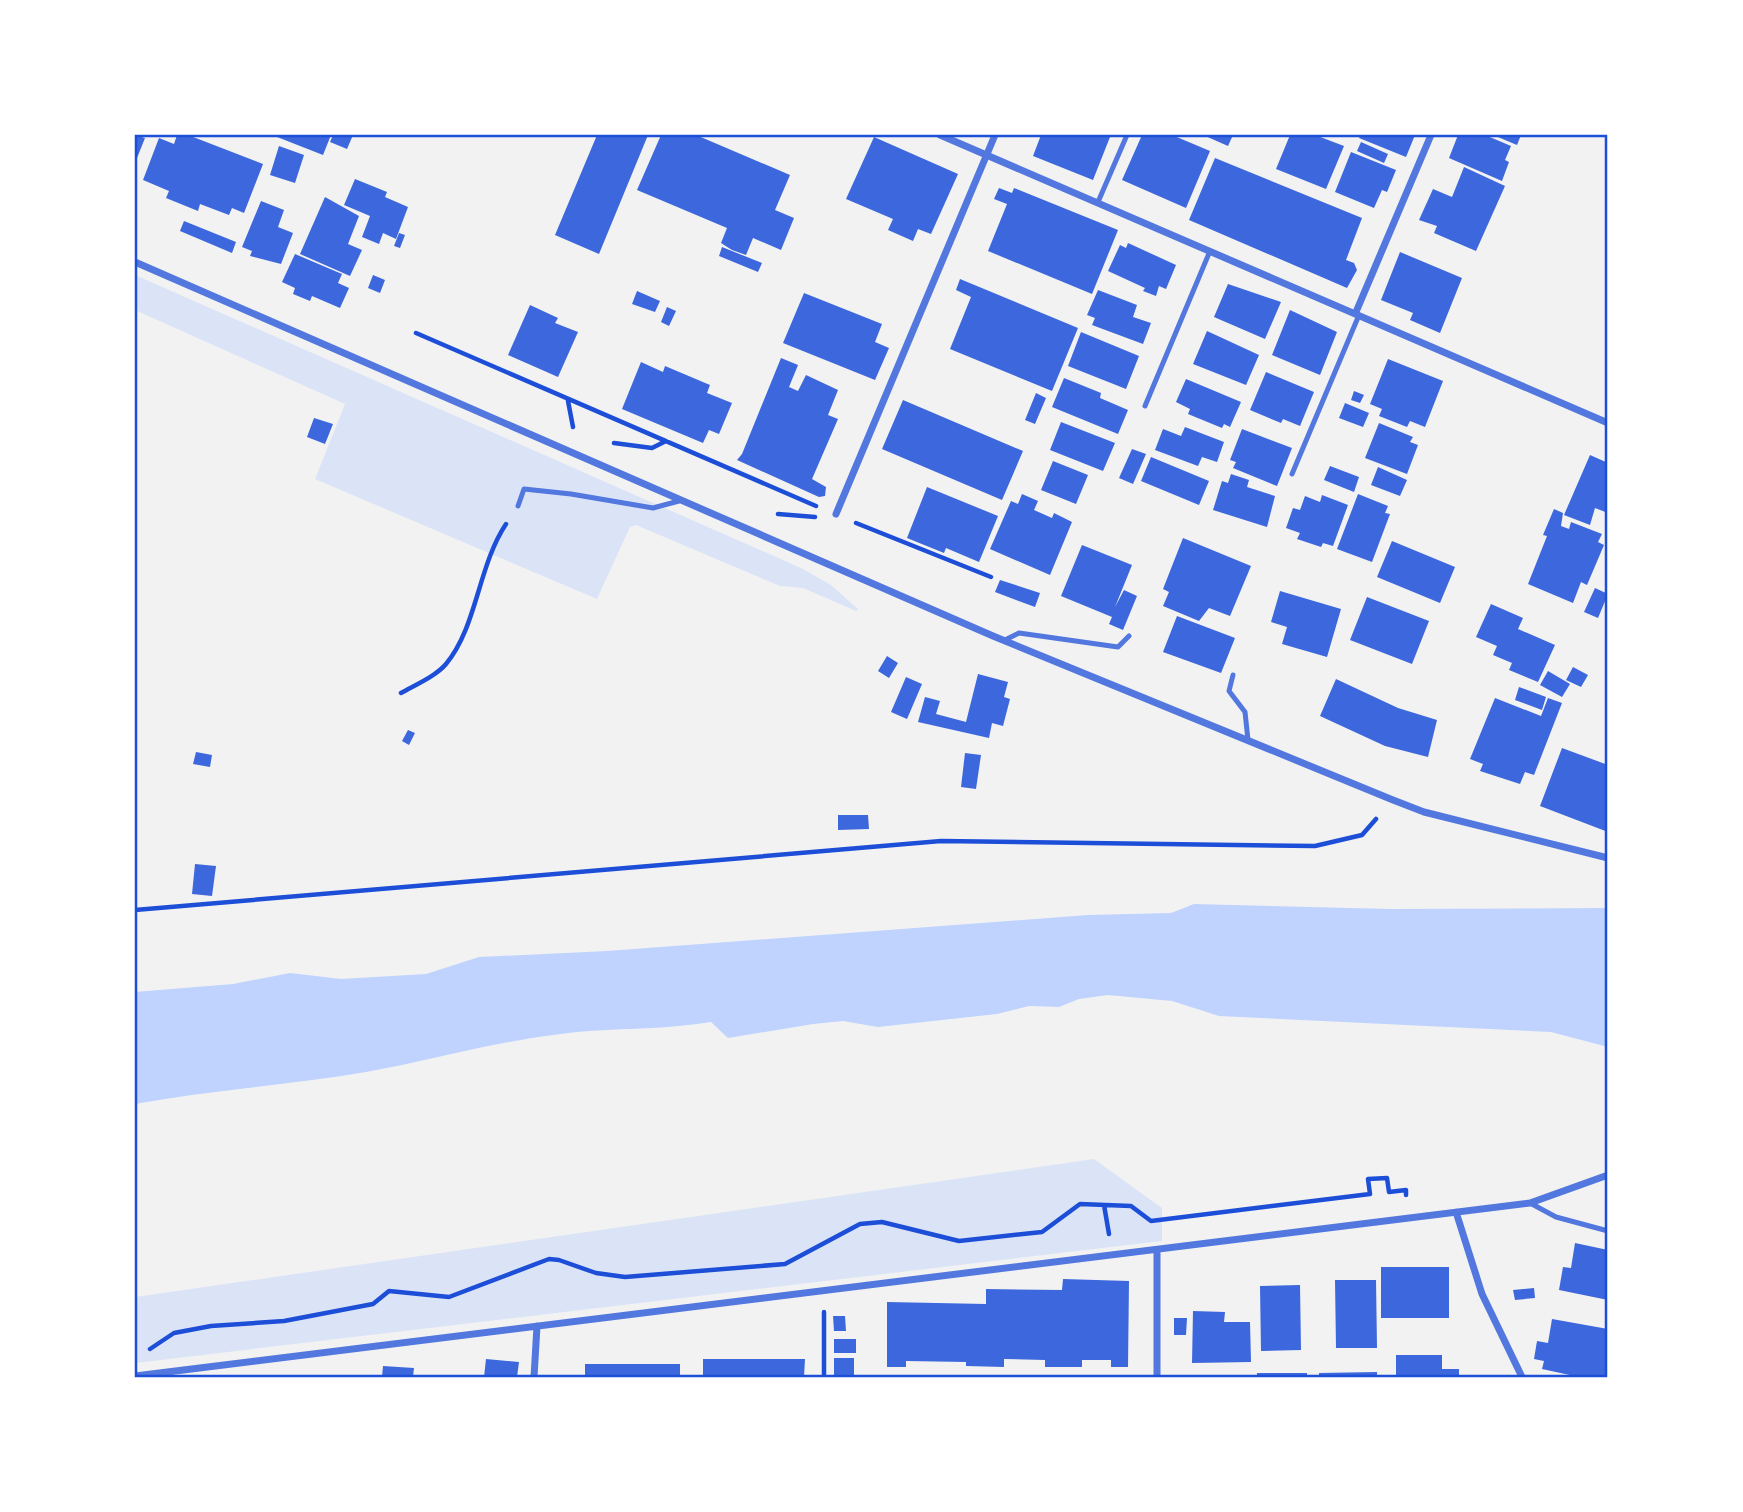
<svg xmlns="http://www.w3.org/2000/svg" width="1743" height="1512" font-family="Poppins,sans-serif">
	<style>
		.green { fill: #dbe4f7 }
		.water { fill: #bfd3fe }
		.building { fill: #3d67dc }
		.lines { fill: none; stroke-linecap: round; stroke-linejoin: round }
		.path { stroke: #1d4ed8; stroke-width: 4.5 }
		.service { stroke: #5277de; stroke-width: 5 }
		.minor { stroke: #5277de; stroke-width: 7 }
		.neatline { fill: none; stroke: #1d4ed8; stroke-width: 2.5 }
	</style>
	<rect width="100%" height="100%" fill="#f2f2f2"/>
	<path class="green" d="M135,275L801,568L831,585L858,609L856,611L803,588L780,586L636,525L630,527L597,599L315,479L345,404L135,310Z
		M1094,1159L1162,1208V1241L135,1363V1297Z"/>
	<path class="water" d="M1194,904L1390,909L1608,908V1047L1551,1032L1219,1016L1172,1001L1108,995L1079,999L1059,1007L1029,1006L997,1014L878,1027L843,1021L813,1024L728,1038L711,1022C656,1031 606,1027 553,1035C490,1043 428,1061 366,1072C289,1085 211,1090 135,1104V992L233,984L290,973L341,979L426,974L479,957L607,951L1088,915L1171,913Z"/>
	<path class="building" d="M135,135L145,138L135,163Z
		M177,135H188L263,164L244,213L232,208L229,215L200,204L198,211L166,198L169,191L143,180L159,138L174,144Z
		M272,135H331L323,155Z
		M333,135H353L347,149L330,142Z
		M597,135H648L599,254L555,235Z
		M661,135H696L790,175L775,210L794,218L781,250L753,238L746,255L732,250L721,243L727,228L637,190Z
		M1041,135H1104L1110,137L1093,180L1033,156Z
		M1142,135H1172L1210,151L1186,208L1122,180Z
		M1203,135H1233L1228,146Z
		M1290,135H1315L1344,146L1326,189L1276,169Z
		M1360,135H1415L1406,157L1359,138Z
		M1458,135H1485L1511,146L1505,160L1509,162L1502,181L1449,158Z
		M1493,135H1521L1517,145Z
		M874,137L958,174L931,234L918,229L913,241L888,230L893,219L846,199Z
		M1361,142L1388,154L1384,163L1357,151Z
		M279,146L304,155L295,183L270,175Z
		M1351,152L1396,170L1387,192L1382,190L1374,208L1335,192Z
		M1215,158L1362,218L1346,260L1354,263L1357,270L1347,288L1189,220Z
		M1464,167L1505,186L1476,251L1434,233L1437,226L1419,220L1433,189L1452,197Z
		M355,179L387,192L385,197L408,207L396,239L383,233L379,244L362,237L370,216L344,205Z
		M999,188L1012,193L1014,188L1118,230L1092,294L988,251L1007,204L994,199Z
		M325,197L359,216L348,244L362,250L350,276L300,254Z
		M261,201L284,210L278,227L293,233L281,264L250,256L252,251L242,247Z
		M184,221L236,242L232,253L180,231Z
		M399,233L405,235L400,248L394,246Z
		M1128,243L1176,265L1166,289L1159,286L1156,296L1143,291L1145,288L1108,271L1120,245L1126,248Z
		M722,247L762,263L758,272L719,256Z
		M1400,252L1462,278L1440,333L1410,320L1413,313L1381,300Z
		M295,254L342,274L338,283L349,288L340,308L312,296L310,301L293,294L295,288L282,282Z
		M373,275L385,280L380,293L368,288Z
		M960,279L1078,328L1052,391L950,349L971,297L956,290Z
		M1228,284L1281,302L1265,339L1214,317Z
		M1098,290L1137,305L1133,317L1151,323L1143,344L1092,325L1095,318L1087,315Z
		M637,291L660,301L655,312L632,304Z
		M804,293L882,324L875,342L889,348L875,380L783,343Z
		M530,305L558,318L555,323L578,332L558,377L508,355Z
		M667,307L676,311L669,326L661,322Z
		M1290,310L1337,332L1320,375L1272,355Z
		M1207,331L1259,355L1246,385L1193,364Z
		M1081,332L1139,356L1126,389L1068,366Z
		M781,358L798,365L789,387L798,391L806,375L838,390L828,415L838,419L812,479L826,487L825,496L819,497L737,460L742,454Z
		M1388,359L1443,381L1425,427L1410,421L1407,427L1379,416L1382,409L1370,404Z
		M641,362L663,372L665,366L710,385L707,393L732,403L719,434L709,430L703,443L622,409Z
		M1266,372L1314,392L1300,426L1283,419L1281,423L1250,410Z
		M1064,378L1101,393L1100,398L1128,410L1118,434L1052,407Z
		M1186,379L1241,402L1230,427L1224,424L1222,428L1188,414L1190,409L1176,402Z
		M1354,391L1364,395L1360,403L1351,400Z
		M1036,393L1046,398L1035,424L1025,420Z
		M903,400L1023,451L1002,500L882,449Z
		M1345,403L1369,413L1363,427L1339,418Z
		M314,418L333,424L325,444L307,437Z
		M1061,422L1115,443L1103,471L1050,450Z
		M1379,423L1413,437L1410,442L1418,445L1407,474L1365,458Z
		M1185,427L1224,442L1217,462L1202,457L1198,466L1155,450L1163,429L1181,436Z
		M1242,429L1292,448L1277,486L1233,468L1236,462L1230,460Z
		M1132,449L1146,454L1133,484L1119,478Z
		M1590,455L1608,463V513L1595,508L1590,525L1564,515Z
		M1151,457L1209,481L1199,505L1141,481Z
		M1053,461L1088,475L1076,504L1041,490Z
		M1330,466L1359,477L1354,492L1324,480Z
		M1378,467L1407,480L1400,496L1371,485Z
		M1231,474L1249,480L1247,487L1275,496L1267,527L1213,510L1222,481L1228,483Z
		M927,487L998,516L979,562L946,548L944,553L907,538Z
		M1022,494L1038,501L1034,510L1052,518L1054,513L1072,522L1050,575L990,549L1011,501L1018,504Z
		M1358,494L1388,506L1385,513L1390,514L1372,562L1337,549Z
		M1322,495L1348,505L1333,546L1323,543L1321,547L1297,539L1300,533L1286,528L1293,508L1300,510L1305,496L1320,502Z
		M1554,509L1563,513L1561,526L1569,529L1571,522L1602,534L1598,542L1604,545L1587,585L1581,582L1573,603L1528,584L1547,536L1543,535Z
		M1183,538L1251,566L1230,616L1209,608L1199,621L1163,606L1169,592L1163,589Z
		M1392,541L1455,567L1440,603L1377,577Z
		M1082,545L1132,565L1115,607L1124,590L1137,596L1123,630L1109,624L1112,617L1061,596Z
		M1000,580L1040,593L1035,607L995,592Z
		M1595,588L1608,594L1598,618L1584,612Z
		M1280,591L1341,609L1327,657L1282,644L1287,627L1271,622Z
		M1367,597L1429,621L1412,664L1350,640Z
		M1491,604L1523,618L1518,629L1555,645L1538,682L1509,670L1512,663L1493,655L1497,646L1476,637Z
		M1177,616L1235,638L1221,673L1163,652Z
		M887,656L898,663L889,678L878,671Z
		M1573,667L1588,675L1581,687L1566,680Z
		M1548,671L1570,684L1562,697L1540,685Z
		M978,674L1008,682L1004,697L1010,699L1003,726L992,723L989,738L918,722L925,697L940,701L936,714L966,722Z
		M906,677L922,684L907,719L891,712Z
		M1336,679L1398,708L1437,720L1428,757L1385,746L1320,716Z
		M1519,687L1546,697L1542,710L1515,700Z
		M1495,698L1541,716L1548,698L1562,703L1534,775L1525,772L1520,784L1480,771L1483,764L1470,759Z
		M408,730L415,733L409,745L402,741Z
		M1562,748L1608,765V832L1540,806Z
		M196,752L212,755L210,767L193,764Z
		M965,753L981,755L976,789L961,787Z
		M838,815H868L869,829L838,830Z
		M195,864L216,866L212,896L192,894Z
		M1575,1243L1608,1250V1300L1559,1290L1563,1267L1571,1268Z
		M1381,1267H1449V1318H1381Z
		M1063,1279L1129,1281L1128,1367H1111V1360H1082V1367H1045V1360L1004,1359V1367L966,1366V1362L906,1361V1367H887V1302L986,1304V1289L1062,1290Z
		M1335,1280H1376L1377,1348H1336Z
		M1300,1285L1301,1350L1261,1351L1260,1286Z
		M1534,1288L1535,1298L1515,1300L1513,1290Z
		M1193,1311L1225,1312L1224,1322H1250L1251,1362L1192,1363Z
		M833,1316H845L846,1331H834Z
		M1174,1318H1187L1186,1335H1174Z
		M1552,1319L1608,1329V1377H1579L1542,1369L1544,1361L1534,1359L1537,1341L1548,1343Z
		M834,1339H856V1353H834Z
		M1396,1355H1442V1369H1459V1377H1396Z
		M834,1358H854V1377H834Z
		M486,1359L519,1362L517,1377H484Z
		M703,1359H805L804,1377H703Z
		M585,1364H680V1377H585Z
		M383,1366L414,1368L413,1377H382Z
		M1377,1372V1377H1319V1373Z
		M1257,1373H1307V1377H1257Z"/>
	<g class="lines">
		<path class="path" d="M416,333L816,506
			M568,401L573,427
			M614,443L652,448L666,441
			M778,514L815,517
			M856,523L991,577
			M401,693C415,685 436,676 446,664C477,627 478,566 506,524
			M135,910L941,841L1315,846L1362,835L1376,819
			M1104,1205L1109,1234
			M150,1349L174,1333L211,1326L284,1321L373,1304L389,1291L449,1297L549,1259L559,1260L596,1273L625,1277L785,1264L860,1224L882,1222L959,1241L1042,1232L1080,1204L1131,1206L1151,1221L1370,1194L1368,1179L1387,1178L1389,1192L1406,1190V1195
			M824,1377V1312"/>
		<path class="service" d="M1098,202L1127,135
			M1145,406L1210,251
			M1292,474L1359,315
			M518,506L524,489L571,494L653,508L679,501
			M1005,640L1019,633L1118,647L1129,636
			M1233,675L1229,691L1245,712L1248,740
			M1530,1203L1556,1217L1608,1231"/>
		<path class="minor" d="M940,135L1608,423
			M135,262L993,636L1393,800L1424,812L1608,858
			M1356,312L1431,135
			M836,514L995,135
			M1456,1212L1482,1294L1522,1377
			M135,1376L1530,1203L1608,1175
			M534,1377L537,1326
			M1157,1377V1251"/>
	</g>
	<rect width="1743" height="1512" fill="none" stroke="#ffffff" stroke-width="273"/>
	<rect x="136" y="136" width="1470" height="1240" class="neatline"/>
</svg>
